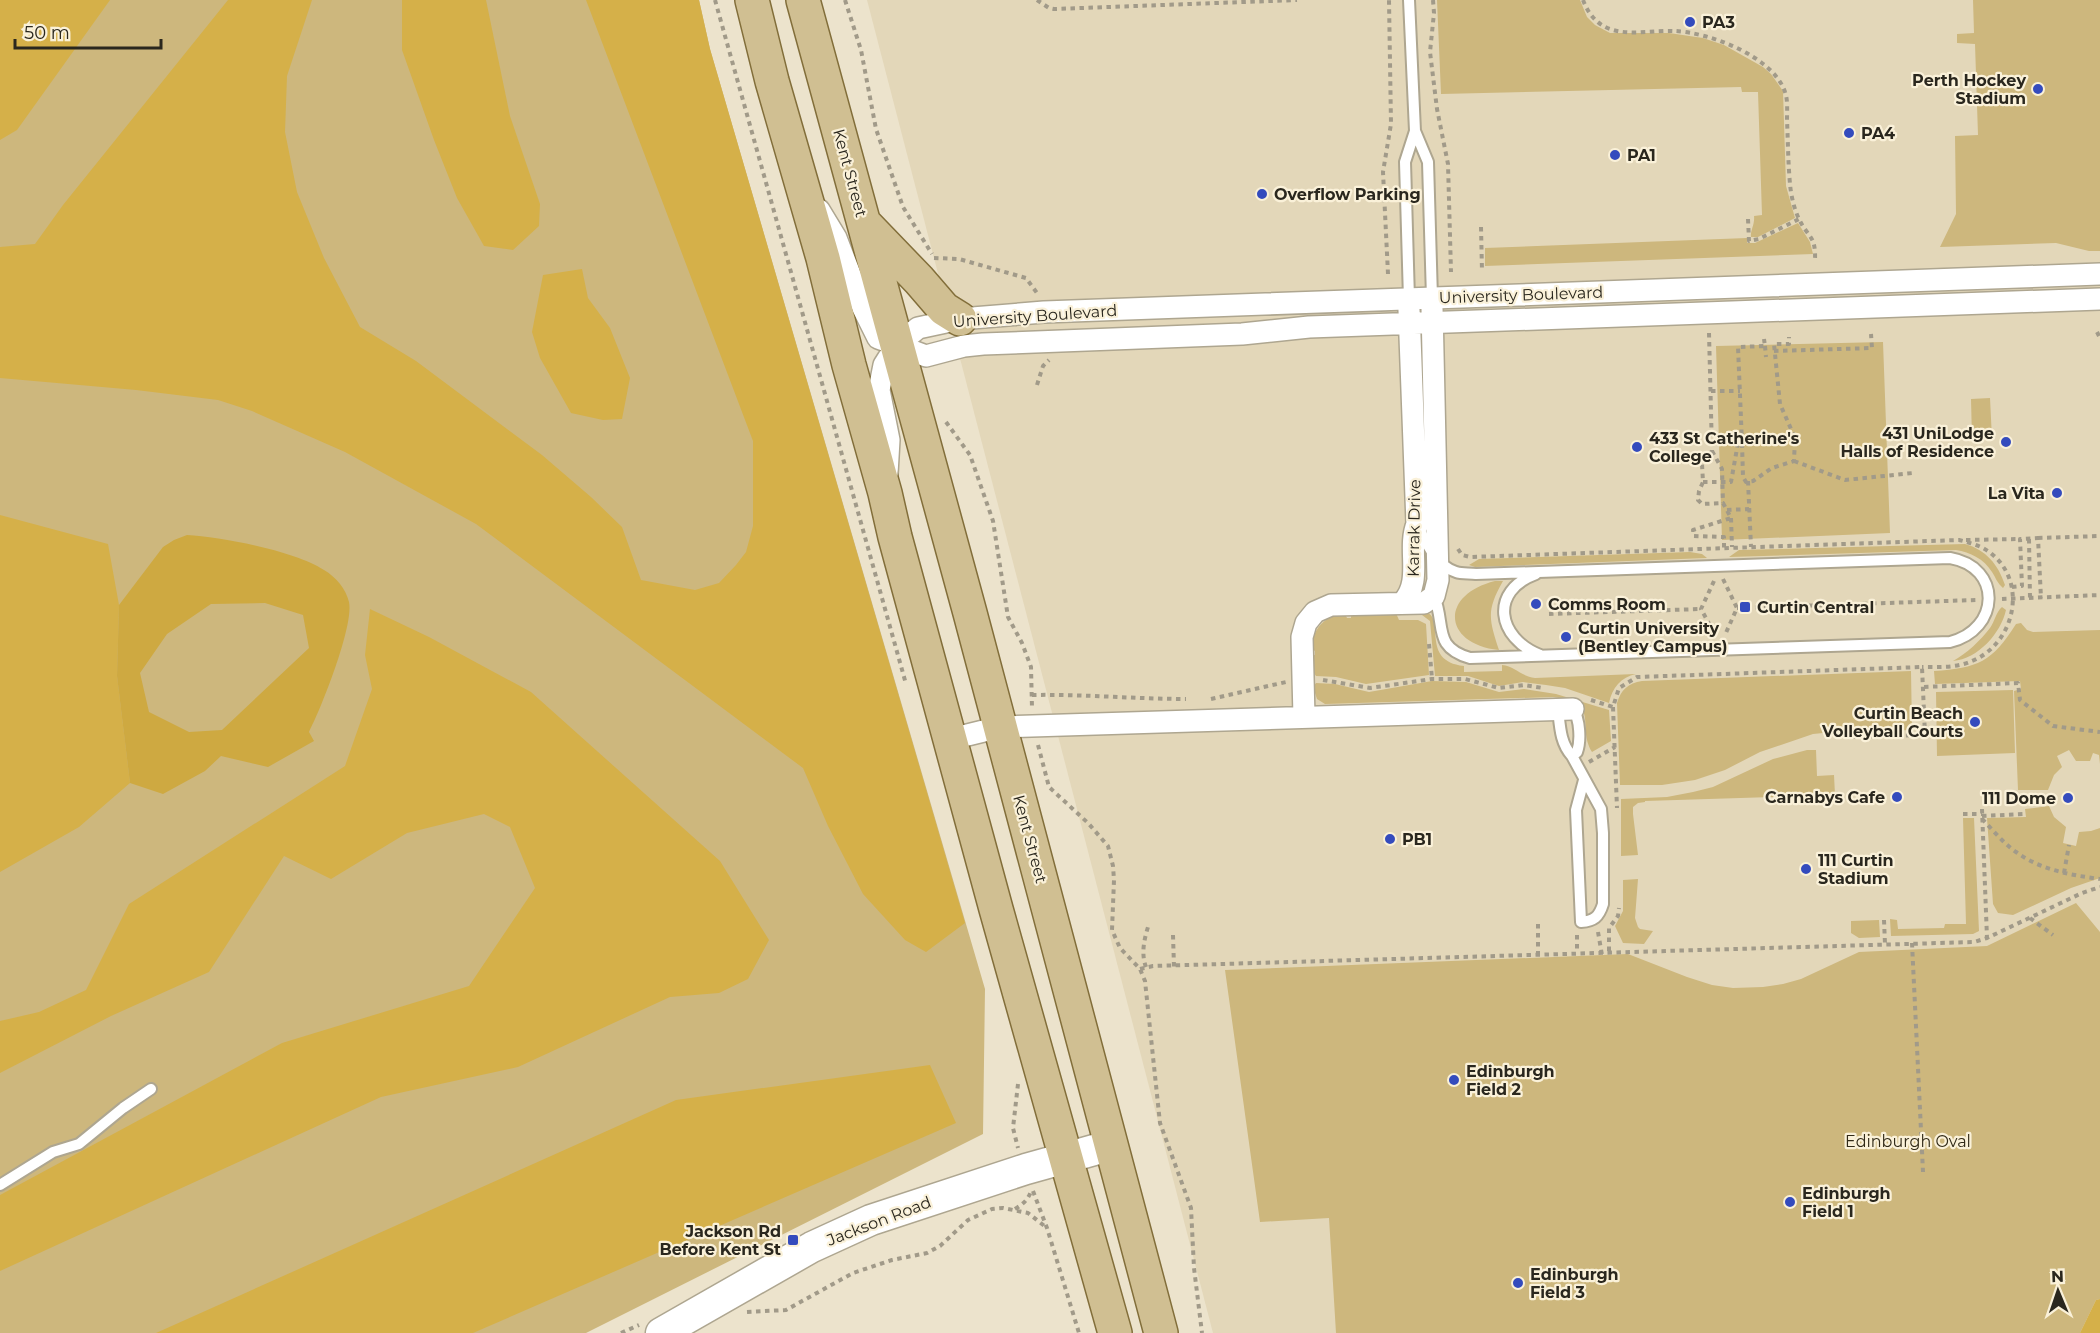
<svg xmlns="http://www.w3.org/2000/svg" width="2100" height="1333" font-family="Montserrat,sans-serif">
	<style>
		.built { fill: #e3d7b9 }
		.green { fill: #cdb77d }
		.forest { fill: #d5b049 }
		.water { fill: #cea941; fill-rule: evenodd }
		.lines { fill: none; stroke-linecap: round; stroke-linejoin: round }
		.lane-casing { stroke: #aea690; stroke-width: 14 }
		.street-casing { stroke: #aea690; stroke-width: 24 }
		.secondary-casing { stroke: #aea690; stroke-width: 33 }
		.primary-casing { stroke: #826e3a; stroke-width: 36 }
		.path { stroke: #a19a89; stroke-width: 4; stroke-dasharray: 4.5 4.5; stroke-linecap: butt }
		.lane { stroke: #fff; stroke-width: 10 }
		.street { stroke: #fff; stroke-width: 21 }
		.secondary { stroke: #fff; stroke-width: 30 }
		.primary { stroke: #d0bf92; stroke-width: 33 }
		.poi-dot { fill: #344bbd; stroke: #faf1d9; stroke-width: 2 }
		.labels { text-anchor: middle; dominant-baseline: central; stroke-width: 4.5; stroke-linejoin: round; paint-order: stroke }
		.poi-label { font-size: 16px; font-weight: bold; fill: #2a271e; stroke: #faf1d9; text-anchor: start }
		.street-label { font-size: 16px; fill: #2a271e; stroke: #faf1d9 }
		.park-label { font-size: 16px; fill: #302917; stroke: #faf1d9 }
	</style>
	<rect width="100%" height="100%" fill="#ece3cc"/>
	<path class="built" d="M867,0H2100V1333H1213Z"/>
	<path class="green" d="M0,0H699L710,49L985,989L983,1134L586,1333H0Z
		M1437,0H1580L1587,17L1595,25L1610,33H1669L1703,38L1724,45L1763,67L1771,74L1783,91L1786,186L1795,218L1758,237H1751C1750,231 1755,224 1754,216L1762,215L1758,92H1742L1741,87L1441,94Z
		M1973,0H2100V251H2089L2056,243L1940,247L1956,214L1955,136L1978,135L1975,44L1957,43V34L1974,33Z
		M1798,223L1810,242L1813,254L1485,266V248L1747,238V243H1755Z
		M1883,342L1890,533L1722,540L1716,346Z
		M1990,398L1992,439H1972L1971,399Z
		M1965,544C1986,550 1998,564 2005,585L2003,588C1997,583 1996,578 1992,572C1984,559 1970,552 1956,550L1729,557L1739,550Z
		M1690,552L1702,554L1707,558L1475,567L1469,565L1479,559Z
		M1495,581H1503C1486,611 1489,619 1499,650C1443,644 1439,595 1495,581Z
		M2002,607L2006,610C2001,633 1978,659 1953,661C1966,654 1981,640 1990,628C1995,621 1996,612 2002,607Z
		M1395,611L1399,620H1418L1426,624L1429,675L1366,684L1336,677L1316,676L1312,670L1313,655H1315V651L1311,649C1313,629 1324,615 1345,614L1347,618H1351V615Z
		M1405,611C1411,611 1419,610 1425,612C1447,617 1419,661 1464,666V672L1502,671V665C1515,666 1520,676 1535,678L1636,674C1621,677 1612,688 1609,703L1565,688L1546,685L1523,682L1499,686L1468,676H1435L1430,621L1422,615H1405Z
		M2021,623L2027,630L2033,632L2100,630V764L2099,755L2093,753L2090,761H2076L2069,750L2057,756L2062,767L2054,775L2048,790H2018L2014,691L2021,689L2020,681L1935,684L1934,671C1978,668 1992,662 2016,624Z
		M1911,671L1912,730L1845,732L1843,727V731L1813,734L1760,752L1725,770L1695,780L1662,785H1620L1617,703C1621,690 1628,683 1642,681Z
		M1432,681L1466,682L1499,692L1524,689L1556,694L1609,710L1611,741L1592,752C1576,725 1602,704 1553,697L1325,704L1317,699L1313,687L1316,683L1335,684L1369,692Z
		M2013,690L2015,753L1937,756L1936,692Z
		M1807,750H1816L1817,776L1834,775L1835,795L1645,801V802L1638,803L1633,807V814L1638,855L1621,856V799L1667,797L1693,792L1713,787L1773,759Z
		M2049,806L2054,817L2066,827L2063,843L2076,846L2079,832L2091,831L2100,828V878L2071,888L2013,915L1998,913L1993,904L1987,818L2026,817L2025,809Z
		M1963,818H1974L1979,931L1973,934L1891,936L1890,919L1897,920L1898,929L1944,928L1945,924H1966Z
		M1638,879L1635,918L1638,927L1640,929L1653,931L1644,944L1623,943L1615,926L1623,911V880Z
		M2076,903L2100,932V1299L2096,1300L2080,1333H1336L1329,1218L1260,1222L1225,970L1628,954L1687,977L1712,985L1733,988L1763,987L1783,984L1801,979L1859,952L1987,946Z
		M1879,920L1880,937L1859,938L1851,933V921Z"/>
	<path class="forest" d="M0,0H110L17,130L0,140Z
		M228,0H312L287,76L285,132L297,192L324,258L360,327L416,361L542,455L591,497L622,527L641,580L695,590L719,583L736,565L746,552L753,526V441L586,0H699L710,49L965,923L926,952L905,940L863,894L828,826L803,768L476,524L345,452L252,411L218,400L136,390L0,378V247L35,244L63,205Z
		M402,0H486L510,116L540,204L539,226L513,250L484,246L457,198L434,140L402,50Z
		M582,269L588,298L610,328L630,378L622,419L603,420L571,413L540,358L532,332L543,275Z
		M0,515L108,544L119,605L117,676L130,783L79,827L0,872Z
		M370,609L429,637L531,692L720,861L769,940L748,979L719,993L670,997L518,1067L381,1097L0,1271V1195L282,1043L469,986L535,888L510,827L484,814L407,833L331,879L284,856L209,972L111,1016L0,1073V1021L39,1012L86,990L129,904L345,766L372,689L365,655Z
		M930,1065L956,1123L473,1333H156L676,1100Z
		M2100,1299V1333H2080L2096,1300Z"/>
	<path class="water" d="M187,535C222,537 295,551 324,570C336,577 346,589 349,602C354,626 321,709 309,732L314,741L268,767L221,756L205,771L163,794L130,783L117,676L119,605L163,547L174,540ZM265,603L303,615L309,648L222,730L189,732L149,712L140,673L167,634L211,604Z"/>
	<g class="lines">
		<defs>
			<path id="lane" d="M1409,0L1415,131L1428,162L1432,298
				M1409,299L1405,162L1415,131
				M1418,527C1426,543 1438,567 1456,572C1462,574 1469,573 1476,574L1950,558C2003,567 2000,630 1950,642L1470,658C1432,647 1446,625 1434,596
				M1536,574C1489,591 1497,638 1540,655
				M1558,709C1560,726 1560,743 1572,756L1577,752C1581,741 1580,719 1573,709
				M1572,756L1601,809L1603,833V904C1599,917 1594,921 1581,922L1576,810L1584,780
				M0,1185L53,1152L79,1144L123,1108L151,1089"/>
			<path id="street" d="M819,210L836,238L863,308L878,338L926,356L964,346L983,344L1242,334L1309,327L2100,299
				M887,474L889,440L879,390L884,365L896,346L918,328L960,319L1044,312L2100,274
				M1403,602C1423,581 1407,549 1417,524L1409,310
				M1304,717L1302,637L1306,623L1315,612L1331,605L1424,603L1434,596L1438,580L1432,308
				M951,739L1000,727L1573,709"/>
			<path id="secondary" d="M661,1333L812,1247L871,1220L1026,1169L1112,1145"/>
			<path id="primary" d="M752,0L772,81L823,258L849,365L885,493L895,537L996,909L1115,1333
				M803,0L970,613L1161,1333
				M865,224L919,280L944,309L960,319"/>
		</defs>
		<use href="#lane" class="lane-casing"/>
		<use href="#street" class="street-casing"/>
		<use href="#secondary" class="secondary-casing"/>
		<use href="#primary" class="primary-casing"/>
		<path class="path" d="M715,0L906,684
			M845,0L861,50L876,129L903,207L932,254
			M1037,0L1049,8L1054,9L1297,0
			M1433,0L1434,13L1430,52L1437,109L1448,164L1451,272
			M1583,0C1588,13 1596,24 1610,29C1629,36 1654,30 1674,31C1708,32 1773,56 1785,92C1788,100 1787,111 1787,120C1788,141 1788,162 1790,184C1791,195 1794,209 1799,219C1808,238 1816,235 1815,260
			M1748,219L1749,241L1759,239L1799,219
			M1481,227L1482,271
			M934,258L959,259L1026,278L1037,293
			M1388,274L1383,172L1391,124L1389,0
			M2097,332L2100,338
			M1709,333L1712,451L1702,464L1703,482L1699,491L1698,500L1702,504L1723,503L1731,518L1693,530L1694,536L1724,537V548
			M1765,346L1766,357
			M1774,351L1872,348L1871,334
			M1037,385L1043,366L1049,360
			M1711,391H1740
			M946,422L970,455L993,521L1008,617L1022,643L1031,667L1032,708
			M1742,443L1738,347L1765,346L1764,339
			M1712,451L1722,469L1723,503
			M1794,461L1845,480L1913,473
			M1748,481L1751,547
			M1703,482H1731L1738,443H1742L1743,477L1746,482L1753,481L1772,468L1794,461L1795,438L1780,404L1774,344H1789V337
			M1727,510L1749,509
			M1731,518L1732,547
			M2038,538L2100,536
			M2029,539L2030,598
			M1966,540L2020,539
			M1458,549L1462,555L1470,557L1959,540C1971,543 1983,546 1993,555C2028,585 2014,644 1972,661C1957,668 1939,667 1922,667
			M1723,579L1737,608L1725,635
			M1714,581L1701,609L1716,636
			M2012,587L2022,586L2020,539L2038,538L2041,598
			M2002,599L2100,595
			M1737,608L1976,600
			M1549,614L1701,609
			M1429,644L1432,679
			M1323,680L1370,688L1432,679H1465L1499,688L1524,685L1543,688
			M1924,687L2018,683L2020,700L2053,726L2100,732
			M1032,695C1083,694 1135,699 1186,699
			M1211,699L1286,682
			M1591,700L1613,707L1619,688L1637,677L1922,667L1925,735L1843,737
			M1613,707L1617,808
			M1038,745L1049,787L1088,823L1108,846L1113,866L1114,880L1112,930L1120,948L1140,969L1145,981L1160,1123L1191,1208L1194,1268L1202,1333
			M1589,762L1615,747
			M1982,809L1987,938
			M1963,814H1982
			M1982,816L2024,814
			M1982,819C1993,830 2003,843 2016,852C2041,870 2070,875 2100,879
			M2064,873L2069,845
			M2030,918L2053,935
			M1884,920L1885,944
			M1538,924V954
			M1598,932L1602,955
			M1173,935L1174,967
			M1577,935V952
			M1912,943L1923,1172
			M1609,951V928L1618,916L1619,908
			M1146,967C1141,954 1144,940 1148,927
			M1140,969L1153,966L1974,942L1987,938L2082,893L2100,887
			M1018,1084L1013,1128L1018,1148
			M1033,1191L1047,1228L1079,1333
			M1015,1209C1023,1204 1028,1200 1031,1191
			M747,1312L786,1310L853,1273L892,1260L927,1253L940,1246L968,1220L992,1209L1003,1208L1028,1213L1047,1228
			M621,1333L639,1325"/>
		<use href="#lane" class="lane"/>
		<use href="#street" class="street"/>
		<use href="#secondary" class="secondary"/>
		<use href="#primary" class="primary"/>
	</g>
	<g class="poi-dot">
		<circle cx="1690" cy="22" r="6"/>
		<circle cx="2038" cy="89" r="6"/>
		<circle cx="1849" cy="133" r="6"/>
		<circle cx="1615" cy="155" r="6"/>
		<circle cx="1262" cy="194" r="6"/>
		<circle cx="2006" cy="442" r="6"/>
		<circle cx="1637" cy="447" r="6"/>
		<circle cx="2057" cy="493" r="6"/>
		<circle cx="1536" cy="604" r="6"/>
		<rect x="1739" y="601" width="12" height="12" rx="3"/>
		<circle cx="1566" cy="637" r="6"/>
		<circle cx="1975" cy="722" r="6"/>
		<circle cx="1897" cy="797" r="6"/>
		<circle cx="2068" cy="798" r="6"/>
		<circle cx="1390" cy="839" r="6"/>
		<circle cx="1806" cy="869" r="6"/>
		<circle cx="1454" cy="1080" r="6"/>
		<circle cx="1790" cy="1202" r="6"/>
		<rect x="787" y="1234" width="12" height="12" rx="3"/>
		<circle cx="1518" cy="1283" r="6"/>
	</g>
	<g class="labels">
		<g class="poi-label">
			<text x="1702" y="22">PA3</text>
			<text x="2026" y="80" text-anchor="end">Perth Hockey<tspan x="2026" dy="18">Stadium</tspan></text>
			<text x="1861" y="133">PA4</text>
			<text x="1627" y="155">PA1</text>
			<text x="1274" y="194">Overflow Parking</text>
			<text x="1994" y="433" text-anchor="end">431 UniLodge<tspan x="1994" dy="18">Halls of Residence</tspan></text>
			<text x="1649" y="438">433 St Catherine's<tspan x="1649" dy="18">College</tspan></text>
			<text x="2045" y="493" text-anchor="end">La Vita</text>
			<text x="1548" y="604">Comms Room</text>
			<text x="1757" y="607">Curtin Central</text>
			<text x="1578" y="628">Curtin University<tspan x="1578" dy="18">(Bentley Campus)</tspan></text>
			<text x="1963" y="713" text-anchor="end">Curtin Beach<tspan x="1963" dy="18">Volleyball Courts</tspan></text>
			<text x="1885" y="797" text-anchor="end">Carnabys Cafe</text>
			<text x="2056" y="798" text-anchor="end">111 Dome</text>
			<text x="1402" y="839">PB1</text>
			<text x="1818" y="860">111 Curtin<tspan x="1818" dy="18">Stadium</tspan></text>
			<text x="1466" y="1071">Edinburgh<tspan x="1466" dy="18">Field 2</tspan></text>
			<text x="1802" y="1193">Edinburgh<tspan x="1802" dy="18">Field 1</tspan></text>
			<text x="781" y="1231" text-anchor="end">Jackson Rd<tspan x="781" dy="18">Before Kent St</tspan></text>
			<text x="1530" y="1274">Edinburgh<tspan x="1530" dy="18">Field 3</tspan></text>
		</g>
		<g class="street-label">
			<text transform="translate(850 173) rotate(75)">Kent Street</text>
			<text transform="translate(1521 295) rotate(-2)">University Boulevard</text>
			<text transform="translate(1035 316) rotate(-4)">University Boulevard</text>
			<text transform="translate(1414 528) rotate(-89)">Karrak Drive</text>
			<text transform="translate(1030 839) rotate(75)">Kent Street</text>
			<text transform="translate(879 1221) rotate(-21)">Jackson Road</text>
		</g>
		<g class="park-label">
			<text x="1908" y="1141">Edinburgh Oval</text>
		</g>
	</g>
	<g transform="translate(2058 1291) rotate(358)" stroke="#faf1d9" stroke-width="4.5" paint-order="stroke">
	<path d="M0-4.5L10 22L0 15L-10 22Z" fill="#2a271e"/>
	<text y="-9" font-size="16" font-weight="bold" text-anchor="middle" fill="#2a271e">N</text>
	</g>
	<path d="M15 39v9h146v-9" fill="none" stroke="#2a271e" stroke-width="3"/>
	<text x="24" y="39" font-size="18" fill="#2a271e" stroke="#faf1d9" stroke-width="4.5" paint-order="stroke">50 m</text>
</svg>
